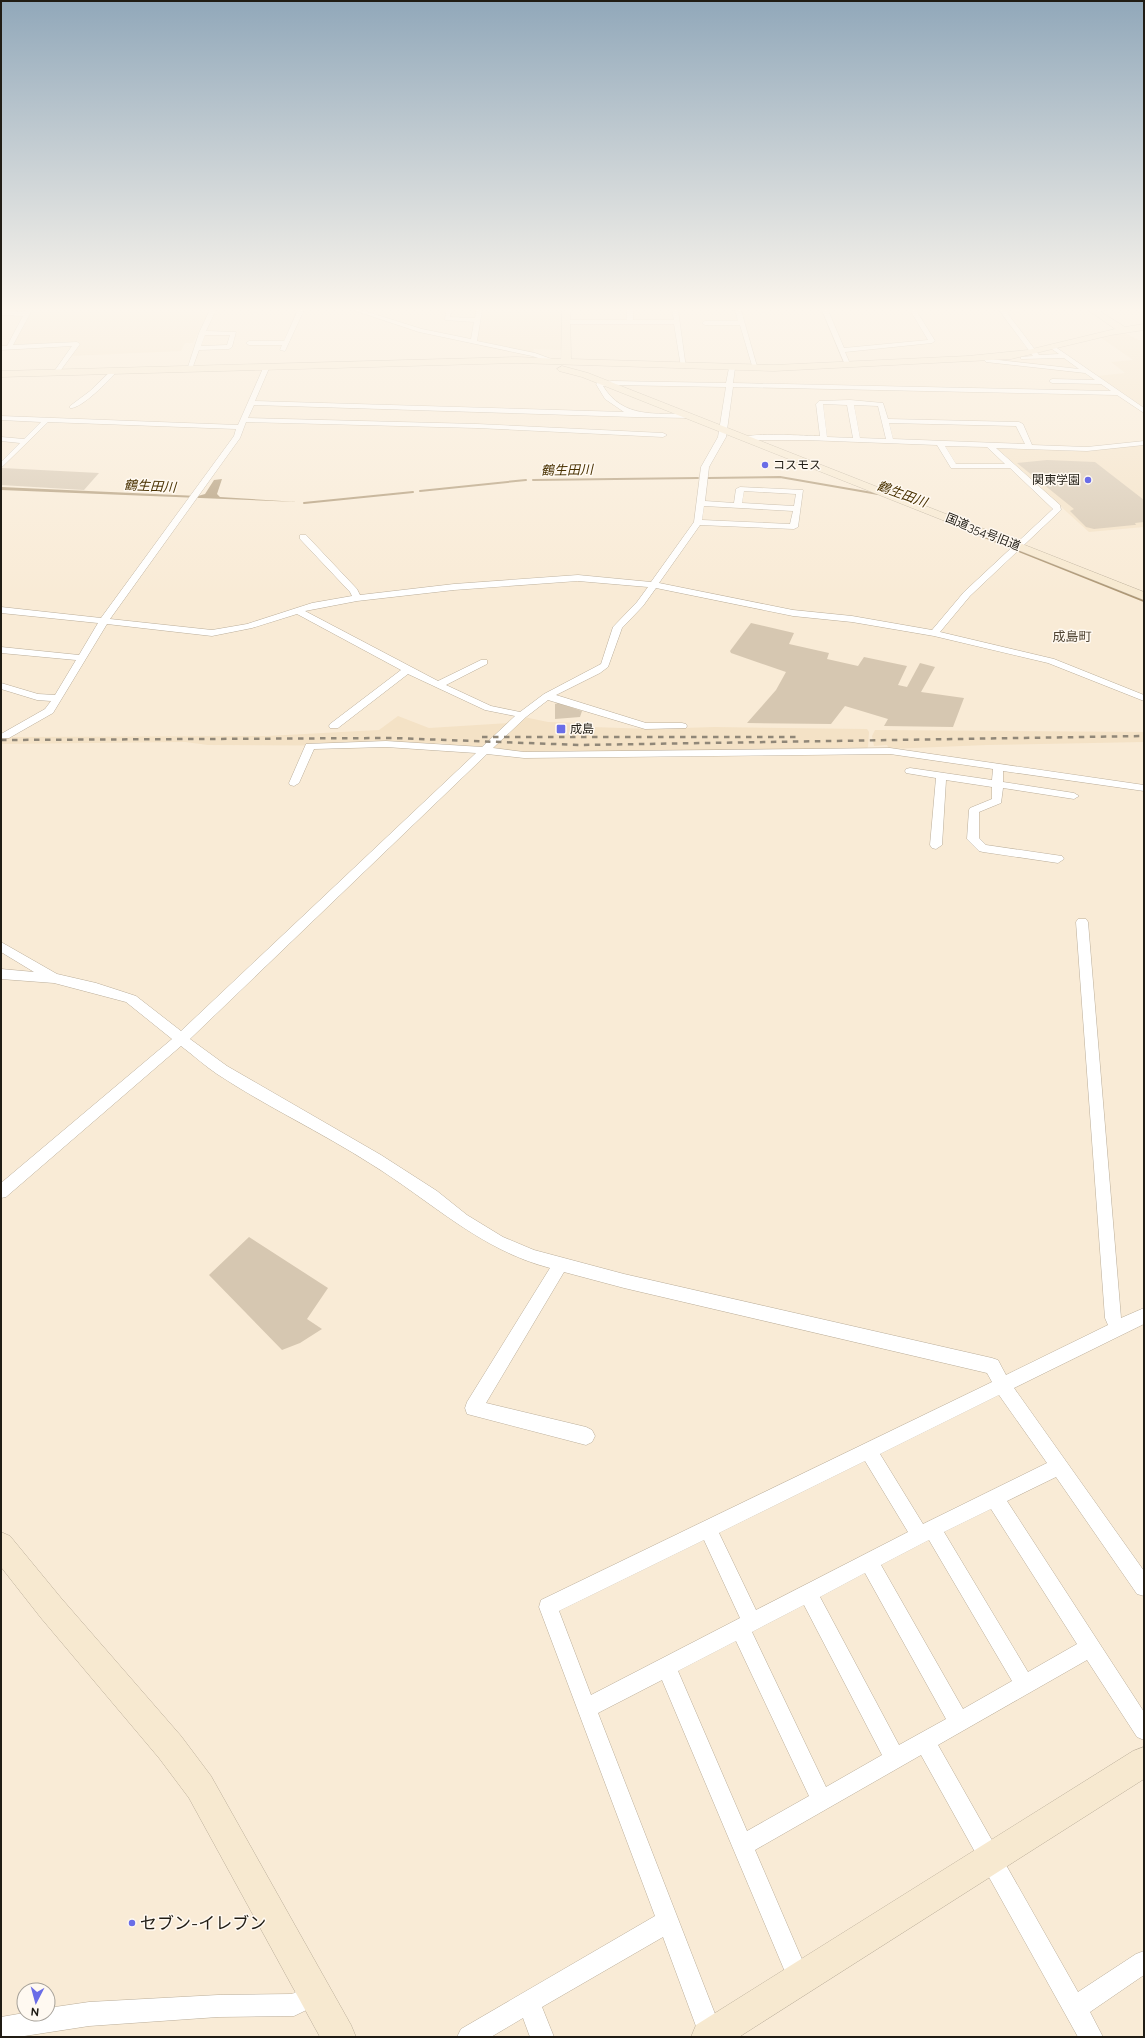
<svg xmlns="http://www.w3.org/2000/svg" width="1145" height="2038" font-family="Raleway,'Noto Sans JP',sans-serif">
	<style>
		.built { fill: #f4e2c6 }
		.green { fill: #d6c7b1 }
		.water { fill: #ae9774 }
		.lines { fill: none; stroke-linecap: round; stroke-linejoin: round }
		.stream { stroke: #ae9774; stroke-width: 2 }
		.street-casing { stroke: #bbae9a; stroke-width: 1 }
		.secondary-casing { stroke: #bbae9a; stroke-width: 1 }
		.street { fill: #fff; fill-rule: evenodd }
		.secondary { fill: #f7e9d0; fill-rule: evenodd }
		.rail { stroke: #908778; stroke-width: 2.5; stroke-dasharray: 5.5 5.5; stroke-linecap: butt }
		.poi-dot { fill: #6a6de7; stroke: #fff9f1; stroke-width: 1.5 }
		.labels { text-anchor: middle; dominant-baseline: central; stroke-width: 3; stroke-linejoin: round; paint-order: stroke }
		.far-poi-label { font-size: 12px; fill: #201c14; stroke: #fff9f1; text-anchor: start }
		.far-street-label { font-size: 12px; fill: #201c14; stroke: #fff9f1 }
		.far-water-label { font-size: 13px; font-style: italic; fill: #493100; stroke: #fff9f1 }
		.far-quarter-label { font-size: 13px; fill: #504433; stroke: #fff9f1 }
		.near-poi-label { font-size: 17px; fill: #201c14; stroke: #fff9f1; text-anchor: start }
	</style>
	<rect width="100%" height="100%" fill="#f9ebd6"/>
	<path class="built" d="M31,310H209L193,343H185L181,351L71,356L79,344L12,346Z
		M482,310H561L562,350L534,349L533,353L477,341Z
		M1124,332L1138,340H1144V408L1097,376L1125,373L1111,362L1133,360L1100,337Z
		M1144,445V527L1089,532L995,447L1087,451Z
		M398,716L429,728L509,723L483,748L451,747L449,744L435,743L434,746L208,745L185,742L1,744V740L9,737L267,736L379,730Z
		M524,717L548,722L591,723V727L653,729L714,727L867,729L869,732L868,747L866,749L525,753L492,748Z
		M875,730L1144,732V742L987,745L889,749L887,745L874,746L872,736Z"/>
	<path class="green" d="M1047,460L1095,462L1144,500V522L1135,523L1136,525H1134L1094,529L1086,527L1070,511L1074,509L1017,463Z
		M2,468L99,473L84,490L1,485Z
		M751,623L794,633L789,644L829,653L827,659L858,666L864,657L907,666L898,685L907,687L920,663L935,667L921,692L964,698L953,727L884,726L888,719L845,706L831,724L747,723L776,690L786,672L731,653L730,651Z
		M558,703L582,711L580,717L555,719V704Z
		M249,1237L328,1288L307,1319L322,1329L300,1343L282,1350L209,1275Z"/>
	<path class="water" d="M222,479L217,494L220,497L298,502L1,490V487L198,496L205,494L214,480Z"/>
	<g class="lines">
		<path class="stream" d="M708,478L780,477L878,494
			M533,480L698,478
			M420,491L526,480
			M304,503L413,492
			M944,520L1011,548
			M1019,551L1144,601"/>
		<defs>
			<path id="street" d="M26,310H32L13,345L77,342L80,344L58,374L53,373L72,346L1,350V346H7L23,316L1,315V311L25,312Z
				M210,310H216L206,331L236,332L232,347L229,349L199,350L192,369L187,370L199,333ZM205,335H230L227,345L201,346Z
				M298,310H304L285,351L280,350L282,345H249L246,343L249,341H284Z
				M353,310H361L422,329L471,339L474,322L445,320L446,310H452L450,317L475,318L476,310H482L477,341L535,353L557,361L554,363L532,356L419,332Z
				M627,310H633V320H674L672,310H678L686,368L681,367L674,324H566L563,322L566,320H627Z
				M735,310H741L758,370L753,369L740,325H705L702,323L705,321H738Z
				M822,310H828L844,348L928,340L910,310H916L935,341L932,343L845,352L851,366L846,367Z
				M999,310H1005L1039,355L1059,354L1049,347L1054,346L1144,408V413L1117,395L733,387L726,437L709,467L705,501L734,503L736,489L740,487L803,490L798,527L794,529L700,525L659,583L793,610L852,616L932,630L964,592L1053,509L1010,468H951L937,445L806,440H747L743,438C752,432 807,436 820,436L816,404L819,401L850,400L883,403L888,419L1019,422L1023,424L1032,445L1087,447L1144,441V445L1087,451L996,448L1060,505L1061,510L970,596L940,632L1054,659L1144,695V701L1048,663L934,636L852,622L793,616L656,588L643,606L622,628L608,667L600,673L556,695L646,723H682L686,724L687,726L686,728L645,729L548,700L526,717L493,748L524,752L890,748L1144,785V791L1003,771V782L1074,793L1079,796L1074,799L1003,788L1001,803L979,812V838L986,845L1062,856L1064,859L1058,863L983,852L979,851L967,839L969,810L970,808L992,799V787L946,780L942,845L936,849L932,848L930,845L936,778L906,773L905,771L906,769L910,768L992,780L993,769L890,754L524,758L487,754L190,1039L227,1066L381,1155L437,1191L467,1215L503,1237L534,1250L624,1274L992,1358L998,1360L1006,1375L1108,1325L1105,1318L1076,922L1078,919H1086L1088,922L1121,1318L1144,1308V1324L1014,1388L1144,1571V1596L1137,1594L1056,1477L1007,1501L1144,1712V1740L1137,1737L1087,1660L938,1745L1078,1992L1136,1954L1144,1951V1975L1090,2012L1103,2037H1078L921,1755L755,1850L810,1978L807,1986L799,1989L791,1986L662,1680L598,1713L724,2037H700L663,1937L542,2007L554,2037H530L523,2018L491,2037H457L461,2029L655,1916L539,1607L541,1600L992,1382L987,1373L624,1288L564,1272L486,1403L586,1427L592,1430L595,1436L592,1442L586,1445L467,1414L465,1408L467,1402L550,1268C480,1250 431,1201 371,1164C321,1132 267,1107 217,1074C205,1066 193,1055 181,1046L6,1197L1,1198V1183L172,1039L126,1002L54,983L1,979V969L34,972L1,952V942L57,974L96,983L136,996L181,1031L476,753L386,747L314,749L299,783L294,786L290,785L289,783L306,744L386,741L482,747L515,716L485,710L408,674L338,728H330L329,726L330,724L401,670L297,614L252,628L212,636L107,624L53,713L9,738H1V734L45,709L51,701L37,700L1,689V683L38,694L55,695L76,660L1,653V647L79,655L98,623L1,613V607L101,618L234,436L236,429L48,422L1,468V462L20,443L1,441V437L24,439L41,422L1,420V416L238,425L264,366L267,364L270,366L255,401L624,412L605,399L596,384L597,383L612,381L726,383L729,368L732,366L735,368L733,383L1111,391L1101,384L1052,383L1049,381L1052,379L1095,380L1085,373L986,362L983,358L986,356L990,359L1079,369L1064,358L1021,359V357L1033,356ZM612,385L726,387L718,437L701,467L694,522L651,582L578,575L454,584L360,595L357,589L306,535H300V539L350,592L352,596L312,603L247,624L212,630L110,619L240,438L246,422L477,428L663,437L667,435L663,433L477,424L248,418L254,405L634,417L690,418L693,416L690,414C656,413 623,419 603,386ZM823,404L847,405L853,438L827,437ZM854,405L878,406L886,439L860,438ZM889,423L1016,426L1025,444L893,439ZM945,446L987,447L1005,464H956ZM744,491L796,494L794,506L742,503ZM704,506L793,511L790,524L702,520ZM578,581L648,587L637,602L613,627L601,664L544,694L520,712L491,706L446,685L487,664V660H481L438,681L305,611L357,601L454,590ZM999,1395L1047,1463L923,1524L880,1454ZM865,1461L908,1532L756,1610L719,1533ZM991,1509L1077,1644L1028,1672L944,1532ZM704,1540L740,1618L591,1695L559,1611ZM929,1540L1012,1681L963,1709L881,1565ZM865,1573L946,1719L899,1745L820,1597ZM804,1605L882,1755L826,1787L752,1632ZM736,1641L809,1796L747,1831L678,1671Z
				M1091,310H1107L1093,313Z
				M112,370L117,371C110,380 80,410 70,408V406L90,391Z
				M315,1983L323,1986L326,1994L323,2002L294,2016L218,2017L89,2026L18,2037H1V2017L24,2013L48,2014V2008L89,2002L218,1995L292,1994Z"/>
			<path id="secondary" d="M562,310H570L571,359L774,365L968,356L1028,350L1115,329L1088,310H1098L1125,327L1144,324V330L1111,335L1011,359L774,371L517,363L1,377V371L517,357L561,359Z
				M562,366L588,373L1144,592V600L582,377L559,371L557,369Z
				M1,1532L10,1536L61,1598L181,1736L211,1776L351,2025L356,2037H320L189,1798L159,1758L41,1618L1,1567Z
				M1144,1747V1779L739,2037H691L696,2025L1133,1751Z"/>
		</defs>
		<use href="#street" class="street-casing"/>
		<use href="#secondary" class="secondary-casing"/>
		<use href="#street" class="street"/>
		<use href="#secondary" class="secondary"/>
		<path class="rail" d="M482,737H800
			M1,740L393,738L580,745L1144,736"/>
	</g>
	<linearGradient id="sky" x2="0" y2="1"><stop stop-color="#91a8ba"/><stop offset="0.52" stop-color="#fcf6ed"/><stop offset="1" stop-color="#fcf6ed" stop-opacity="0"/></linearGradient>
	<rect width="1145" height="595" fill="url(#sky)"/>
	<g class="poi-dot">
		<circle cx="765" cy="465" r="4"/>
		<circle cx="1088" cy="480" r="4"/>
		<rect x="556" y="724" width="10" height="10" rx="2"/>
		<circle cx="132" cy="1923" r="4"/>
	</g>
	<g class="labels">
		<g class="far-poi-label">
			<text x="773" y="465">コスモス</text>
			<text x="1080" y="480" text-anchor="end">関東学園</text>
			<text x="570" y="729">成島</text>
		</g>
		<g class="far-street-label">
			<text transform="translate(983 532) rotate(22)">国道354号旧道</text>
		</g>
		<g class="far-water-label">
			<text transform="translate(567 470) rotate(-1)">鶴生田川</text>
			<text transform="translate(150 486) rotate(3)">鶴生田川</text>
			<text transform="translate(902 494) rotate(20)">鶴生田川</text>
		</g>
		<g class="far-quarter-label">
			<text x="1072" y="636">成島町</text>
		</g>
		<g class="near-poi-label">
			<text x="140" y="1923">セブン-イレブン</text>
		</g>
	</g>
	<rect width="1145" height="2038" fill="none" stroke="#201c14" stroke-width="4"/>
	<g transform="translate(36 2002) rotate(186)"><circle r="19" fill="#fff9f1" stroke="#a6a199"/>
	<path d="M0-3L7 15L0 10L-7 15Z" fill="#6a6de7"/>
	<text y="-6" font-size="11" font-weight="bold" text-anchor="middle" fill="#201c14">N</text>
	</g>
</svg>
